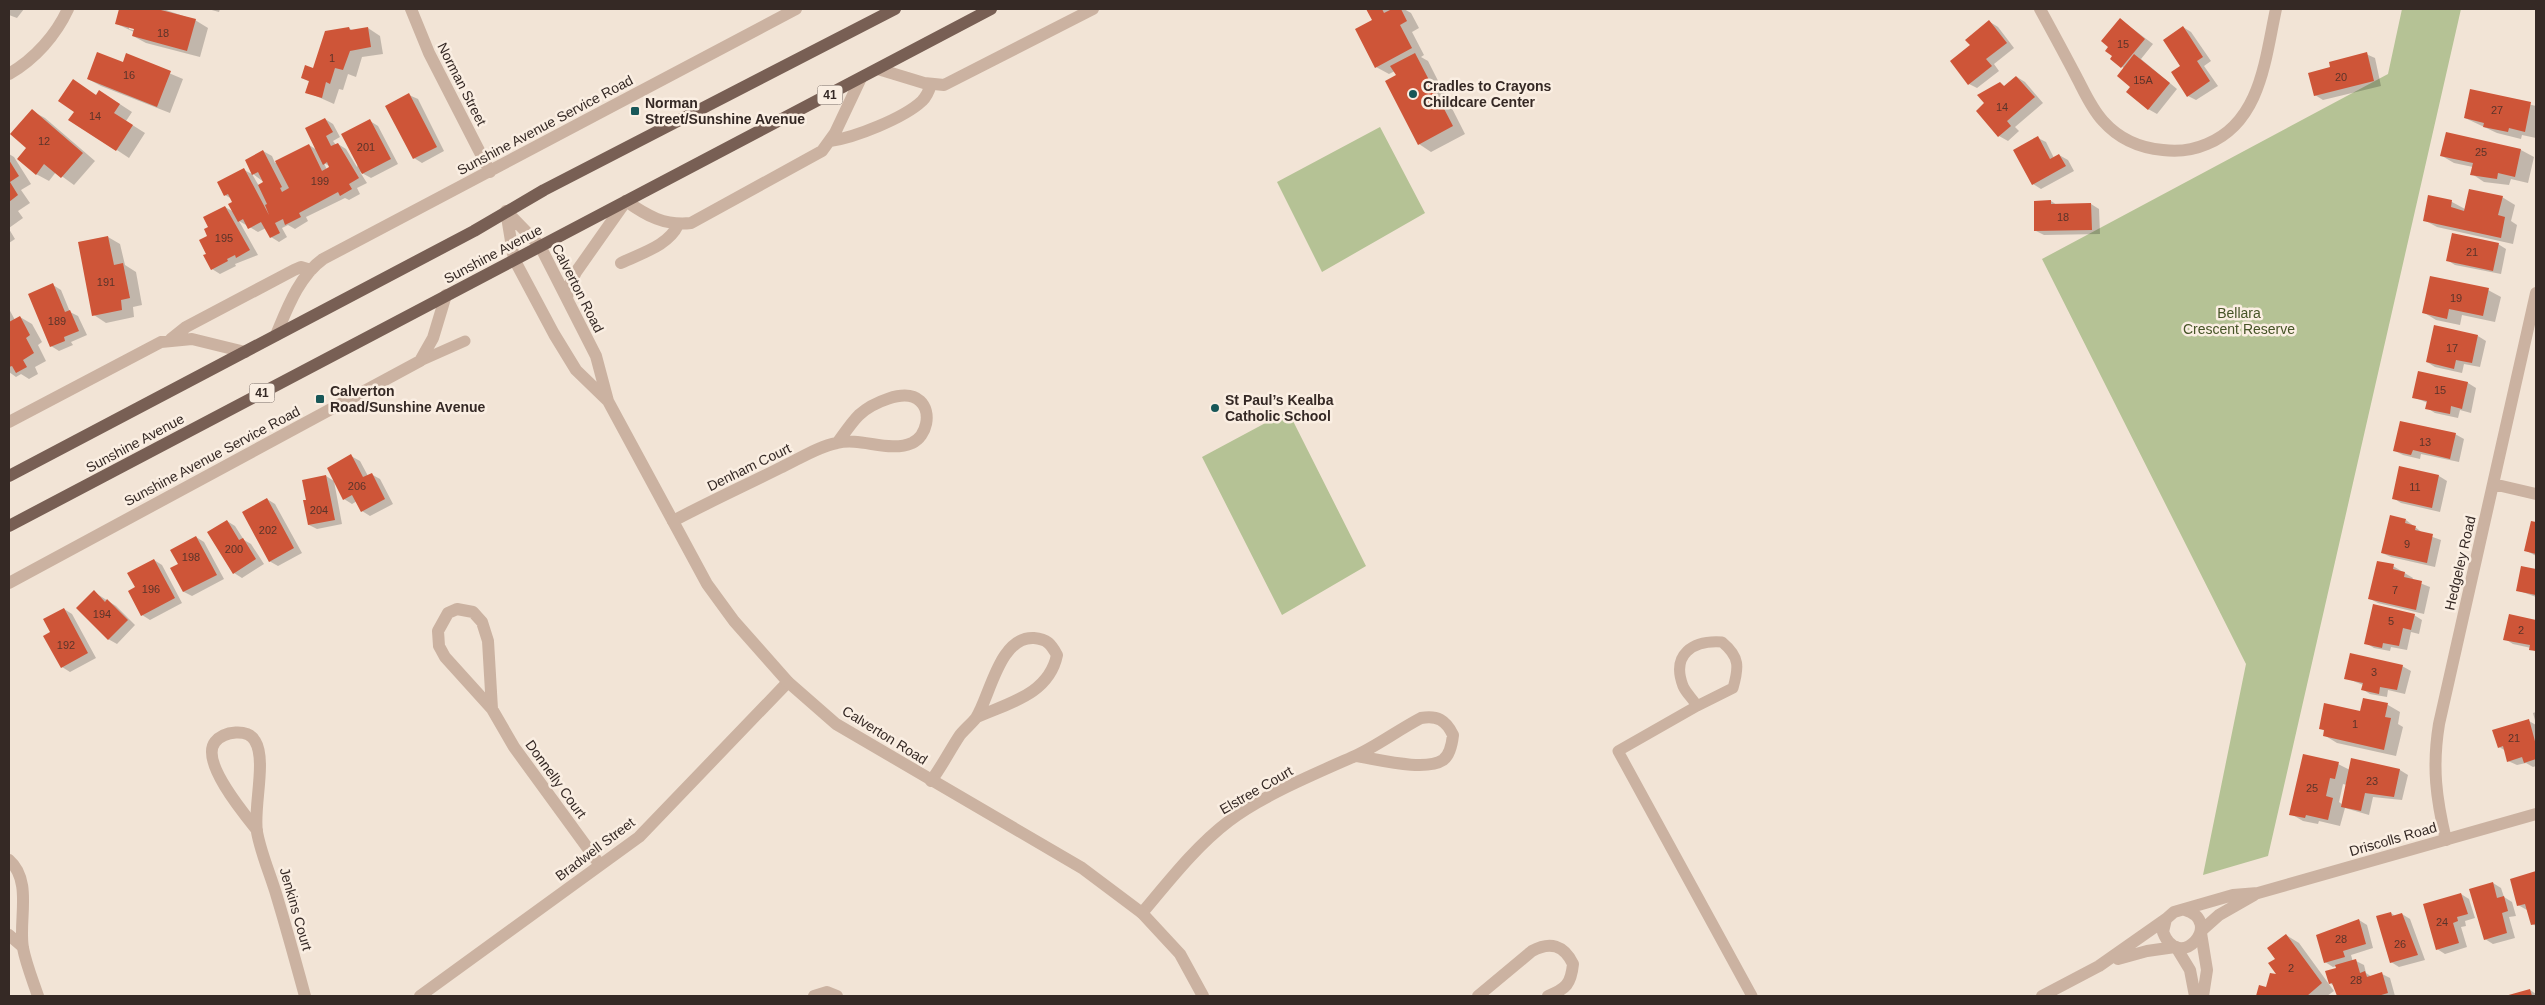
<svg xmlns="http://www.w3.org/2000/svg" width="2545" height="1005" font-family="Arial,sans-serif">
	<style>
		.green { fill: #b5c295 }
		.shadow { fill: #0003; fill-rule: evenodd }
		.building { fill: #ce5538 }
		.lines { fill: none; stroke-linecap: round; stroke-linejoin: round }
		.service { stroke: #cbb2a1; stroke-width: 11 }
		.minor { stroke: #cbb2a1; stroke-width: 12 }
		.tertiary { stroke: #cbb2a1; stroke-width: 12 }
		.primary { stroke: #785f54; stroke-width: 12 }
		.poi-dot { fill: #185758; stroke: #faeee2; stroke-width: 2 }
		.labels { text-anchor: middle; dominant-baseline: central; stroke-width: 5; stroke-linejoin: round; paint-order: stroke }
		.number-label { font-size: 11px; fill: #5b342a }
		.shield { fill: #faeee2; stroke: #70645e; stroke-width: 1 }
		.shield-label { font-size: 12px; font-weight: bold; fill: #352925 }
		.street-label { font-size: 14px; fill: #352925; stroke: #faeee2 }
		.poi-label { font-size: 14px; font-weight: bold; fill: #352925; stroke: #faeee2; text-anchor: start }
		.park-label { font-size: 14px; fill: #465427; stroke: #faeee2 }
	</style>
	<rect width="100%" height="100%" fill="#f2e4d6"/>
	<path class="green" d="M2402,9H2461L2268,856L2203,875L2246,664L2042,259L2388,74Z
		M1380,127L1425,213L1322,272L1277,182Z
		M1288,411L1366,566L1282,615L1202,457Z"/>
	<path class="shadow" d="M9,9H24L17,18L9,15Z
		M121,9H163L195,20L208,28L200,57L146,43L133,36L134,32L117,24ZM129,26L140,32L129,29Z
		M208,9H220L219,12Z
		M1368,9H1404L1411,13L1419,28L1412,32L1424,55L1421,57L1428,61L1465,134L1431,152L1419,144L1397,76L1395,71L1389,74L1376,67L1374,21Z
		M2121,20L2153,44L2141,59L2177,89L2157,114L2148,109L2131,87L2125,69L2112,59Z
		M1990,22L1998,27L2014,48L1994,64L1999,71L1977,88L1969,84L1971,46Z
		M2183,27L2191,32L2211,61L2204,66L2218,86L2196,100L2188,96L2182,66Z
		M349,28L353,31L368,28L380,36L383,54L362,57L356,77L348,74L343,90L339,89L334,104L307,92L310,82L302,78L314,70Z
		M2366,54L2375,58L2381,86L2323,100L2315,95Z
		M126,55L183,79L170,113L101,86L88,79L123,63Z
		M2017,77L2025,82L2043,103L2015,127L2019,131L2008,141L1999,136L1978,111L2000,84L2006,87Z
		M2471,90L2536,106V138L2522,135L2521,139L2497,133L2465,118Z
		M97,95L112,99L132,112L126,121L145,133L129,158L70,119Z
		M409,95L418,99L444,151L422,163L414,158Z
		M32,111L45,118L95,161L74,185L56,172L49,181L36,174L28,148Z
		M325,119L333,124L340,137L333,141L336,145L338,144L346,149L357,167L370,121L378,126L398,164L371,178L360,172L367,183L357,188L360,194L349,200L345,198L306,217L308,221L295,229L288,225L282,228L287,237L279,242L271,237L266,228L258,232L239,221L258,255L235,264L236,266L220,274L212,269L208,254L209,236L225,207L234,212L232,199L225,195L244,170L252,174L259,186L265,183L253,174L263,151L272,156L275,163L309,145L317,150ZM324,163L331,167L327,170Z
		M2447,133L2521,150L2534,157L2528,183L2511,179L2509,185L2484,182L2472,174L2473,167L2454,163L2442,156Z
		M2038,138L2046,142L2054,158L2059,155L2068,160L2074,171L2041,189L2033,184Z
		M9,154L14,157L31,184L21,190L30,203L18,211L23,218L9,228Z
		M2429,197L2452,202L2465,209L2502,197L2515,205L2511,221L2517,225L2513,244L2437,227L2424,220Z
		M2051,201L2057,205L2091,204L2099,209L2100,234L2044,235L2036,231Z
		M9,229L15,239L9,243Z
		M108,237L120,244L125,265L136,272L142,305L133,307L134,317L106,323L94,315Z
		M2498,244L2506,249L2501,274L2455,265L2447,260Z
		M53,285L61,290L70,312L78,316L87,335L71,342L73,345L59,351L51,346Z
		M2488,290L2501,297L2495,322L2462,315L2460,325L2436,320L2423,312Z
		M9,309L15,320L20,317L32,324L42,342L38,345L46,361L35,367L38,374L29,379L21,374L16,377L9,372Z
		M2478,336L2486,341L2480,367L2464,364L2462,373L2435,367L2427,362Z
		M2419,372L2468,383L2476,388L2471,413L2460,410L2458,418L2435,413L2427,408L2428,403L2413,397Z
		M2455,434L2464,439L2459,462L2421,454L2420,459L2403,455L2395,451Z
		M351,456L360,461L368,476L371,474L380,479L393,504L370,516L362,511L357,501L352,504L344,499Z
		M2400,468L2439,476L2447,481L2440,512L2401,503L2393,498Z
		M326,476L334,481L342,524L317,529L309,525L308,501Z
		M267,499L275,504L302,553L278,566L269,561Z
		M2406,520L2424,534L2441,540L2435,567L2391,557L2382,553Z
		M227,521L235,526L244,540L251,544L264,564L242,578L234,573Z
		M2532,522L2536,523V556L2525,550Z
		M196,537L204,542L224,579L192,596L184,592L172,569L179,565Z
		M154,560L162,565L182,603L150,620L142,615L129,592L137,588Z
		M2393,566L2413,578L2412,580L2430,587L2424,614L2378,603L2370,599Z
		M2522,567L2536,570V597L2517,590Z
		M94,592L116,606L135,625L117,644L108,639Z
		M64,609L72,614L96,658L70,672L62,667L52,633Z
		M2414,615L2422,620L2419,634L2411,632L2407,650L2391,647L2390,651L2374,648L2366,643Z
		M2510,616L2536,621V652L2531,648L2513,644L2505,639Z
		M2402,666L2411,671L2405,694L2388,690L2387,697L2370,694L2362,689L2363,685L2346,678Z
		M2364,699L2388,705L2400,712L2398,724L2403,727L2396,756L2337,743L2324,735L2325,731L2320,728L2361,713Z
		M2536,712V724L2533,713Z
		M2529,721L2536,725V766L2533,767L2526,763L2517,765L2508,761L2506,751L2499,747Z
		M2352,760L2400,770L2408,775L2402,800L2373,797L2369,815L2345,808L2340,826L2319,821L2318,824L2303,821L2291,814L2338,764L2350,770ZM2343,784L2347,785L2343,805L2339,802Z
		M2536,873V926L2532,924L2527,910L2518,905L2511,880Z
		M2493,883L2501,888L2504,897L2512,902L2516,916L2509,917L2515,938L2493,944L2485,939Z
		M2461,894L2469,899L2475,918L2465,921L2466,926L2461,927L2467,947L2445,954L2437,949Z
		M2391,913L2395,916L2402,914L2410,919L2425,960L2399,967L2391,962Z
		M2359,920L2367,925L2373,948L2351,955L2353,962L2356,961L2364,965L2366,973L2372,977L2382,974L2390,978L2395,996H2339L2334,986L2330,983L2337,969V966L2333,967L2325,962Z
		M2286,935L2299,943L2334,991L2327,996H2258L2260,986L2267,988L2279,976L2276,959Z
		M2530,990L2536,994V996H2508Z"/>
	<path class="building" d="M119,9H157L196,19L187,51L132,36L134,29L115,24Z
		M1366,9H1382L1384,13L1392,9H1401L1407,21L1400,25L1412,48L1375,68L1355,29L1372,20Z
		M2120,18L2145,39L2121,68L2110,59L2112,56L2105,51L2108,47L2101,41Z
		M1989,20L2007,43L1986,59L1992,66L1968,85L1950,61L1970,45L1965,40Z
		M2183,26L2203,57L2197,61L2210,81L2187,97L2171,72L2180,66L2163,40Z
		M349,27L350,30L368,27L371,47L350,51L343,70L335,68L330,84L326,82L322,98L305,93L309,81L301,78L305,65L313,68L325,31Z
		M97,52L123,62L126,53L171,71L157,107L87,79Z
		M2367,52L2374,81L2314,96L2308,73L2330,67L2329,62Z
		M1415,53L1453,126L1418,145L1385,81L1396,75L1390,66Z
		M2134,54L2170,83L2148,110L2126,92L2130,87L2117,76Z
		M2016,76L2035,97L2007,121L2011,126L1998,137L1976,111L1984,103L1977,95L2000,82L2004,86Z
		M73,79L96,95L99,90L120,104L114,113L133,125L116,151L68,120L74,112L58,101Z
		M2470,89L2531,102L2525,132L2509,128L2508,132L2483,127L2484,123L2464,118Z
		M409,93L437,147L413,159L385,106Z
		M32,109L83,153L61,178L44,164L36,175L17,159L26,148L10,134Z
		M325,118L333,132L326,136L331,146L338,143L359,178L349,184L352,189L340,196L338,192L299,213L301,217L285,225L283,219L275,223L280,233L270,238L261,222L248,229L243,219L238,222L228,204L232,202L228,194L224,196L217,182L244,168L269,215L265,205L267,204L258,185L263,182L258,172L252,175L245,160L263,150L282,187L280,188L282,192L289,188L275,161L309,144L322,171L329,167L327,162L323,165L305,128Z
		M370,119L391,159L362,174L341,134Z
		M2446,132L2521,149L2515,177L2498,173L2497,179L2470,175L2473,163L2440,156Z
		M2038,136L2050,159L2059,154L2066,166L2032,185L2013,150Z
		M9,160L19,176L10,182L18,195L9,202Z
		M2469,189L2503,196L2498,215L2505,217L2501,238L2423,221L2428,195L2452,200L2451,207L2464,211Z
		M2051,200V204L2091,203L2092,230L2034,231V201Z
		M225,206L250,250L236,258L235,255L227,259L228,261L211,270L203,255L206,254L199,240L207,236L204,229L208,227L203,217Z
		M2452,233L2499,243L2493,271L2446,261Z
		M108,236L114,265L123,263L130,298L121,300L122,310L92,316L78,242Z
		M2430,276L2489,288L2483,316L2449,309L2447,319L2422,313Z
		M53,283L65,312L70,310L79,331L64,337L65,341L50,347L28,294Z
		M20,316L30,335L26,338L34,353L23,360L27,367L16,373L12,366L9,367V322Z
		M2434,325L2478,335L2472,363L2456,360L2454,369L2426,362Z
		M2418,371L2468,382L2462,409L2451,406L2450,414L2425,409L2427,401L2412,398Z
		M2400,421L2456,433L2450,459L2413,450L2411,455L2393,451Z
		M351,454L363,477L372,473L385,499L361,512L352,495L343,500L327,468Z
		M2399,466L2439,475L2432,508L2392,499Z
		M326,475L335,520L308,525L303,500H306L302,480Z
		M267,498L294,548L269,562L242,512Z
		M2390,515L2406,519L2405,523L2416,526L2415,530L2433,534L2427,563L2381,553Z
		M227,520L239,540L243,538L256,559L233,574L207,532Z
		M2531,521L2536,522V554L2524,551Z
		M196,536L217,575L183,592L170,568L178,564L170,550Z
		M154,559L175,598L141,616L128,591L135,587L127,573Z
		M2377,561L2394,564L2393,569L2405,572L2404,577L2422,581L2416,610L2368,599Z
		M2521,566L2536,569V595L2516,591Z
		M94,590L105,602L107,599L128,620L108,640L76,608Z
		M2373,604L2415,614L2411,630L2403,628L2399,646L2383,643L2382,648L2364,644Z
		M64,608L88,653L61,668L43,636L50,632L43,619Z
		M2509,614L2536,620V651L2529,650L2530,645L2503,640Z
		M2350,653L2403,665L2397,690L2380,687L2379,694L2361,690L2363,683L2344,679Z
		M2363,698L2388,703L2385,717L2391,718L2384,750L2323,736L2324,730L2319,729L2324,703L2360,711Z
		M2529,719L2536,745V759L2524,763L2522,757L2507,762L2503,746L2498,748L2492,730Z
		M2303,754L2339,762L2335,779L2330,778L2326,796L2333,798L2328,820L2306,815L2305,818L2289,815Z
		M2351,758L2400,769L2394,797L2365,793L2361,811L2341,807Z
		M2536,871V924L2531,925L2525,904L2517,906L2510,879Z
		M2493,882L2497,898L2504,896L2508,911L2502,913L2507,933L2484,940L2469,889Z
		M2461,893L2468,914L2457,917L2458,921L2453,923L2459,943L2436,950L2423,904Z
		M2391,912L2392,916L2402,913L2418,955L2390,963L2376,916Z
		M2359,919L2366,944L2343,951L2345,957L2324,963L2316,935Z
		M2286,934L2322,983L2307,996H2256L2259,985L2266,987L2270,973L2276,974L2268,963L2275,959L2267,948Z
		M2356,959L2360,973L2365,971L2367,977L2382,972L2388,993L2378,996H2337L2332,983L2329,984L2325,971L2336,968L2335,965Z
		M2530,989L2532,996H2505Z"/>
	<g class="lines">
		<path class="service" d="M420,361L465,341
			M1697,706C1693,699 1686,693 1683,686C1671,654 1693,640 1722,642C1740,657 1739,667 1733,688L1697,706L1618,751L1752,996"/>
		<path class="minor" d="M411,9L429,53L490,172
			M2040,9C2052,31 2064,53 2076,76C2084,91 2091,108 2103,121C2119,139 2140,148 2163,150C2178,152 2193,150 2207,144C2261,122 2265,59 2276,9
			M878,69L924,83L944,85L1093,9
			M9,74C35,59 56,35 68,9
			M830,141C854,138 904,118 922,101C927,96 929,91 931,84
			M626,201C647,216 665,226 691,223L822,151L835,133L861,78
			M621,263C641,253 668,246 678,225
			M276,335C287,309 299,276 323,259L796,9
			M171,339L186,327L294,270L301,267L311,270
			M9,422L161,342L192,339L245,352
			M2493,484L2536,494
			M673,521C709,502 746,485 782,467C799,459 819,446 837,443C861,437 889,453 912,443C927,436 932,412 920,401C905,387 871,404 859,415C851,423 844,434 838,442
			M9,583L420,361L433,338L446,295
			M492,709L488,641L482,622L473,612L457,609L448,613L438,631L439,646L445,657L492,709L514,747L600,865
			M931,781C942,766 950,750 960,735C965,729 971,724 976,718C990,697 999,636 1034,638C1047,639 1051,644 1057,655C1049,694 1009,703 977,717
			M257,830C244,814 200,761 215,742C224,731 248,728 255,741C267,760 253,808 257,832C261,854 271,876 277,897C287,930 296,963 305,996
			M2446,840C2436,798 2432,767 2439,724L2536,293
			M9,860C33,881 18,921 23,948C26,964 33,981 38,996
			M1142,913C1169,881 1196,846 1229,821C1261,796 1317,773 1355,756C1377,746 1398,730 1421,718C1437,715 1446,720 1453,735C1452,744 1450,755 1443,760C1425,772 1377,759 1356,756
			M2201,933L2207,970L2203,996
			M9,935L23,947
			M2176,947L2190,970L2195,996
			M420,996L639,837L788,682
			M814,996L827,992L837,996
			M1478,996L1532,951C1550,941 1564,945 1573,964C1571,984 1566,989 1548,996"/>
		<path class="tertiary" d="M506,211L540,246L596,356L608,401L707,584L734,621L788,682L836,724L1082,868L1142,913L1180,954L1203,996
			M506,211L514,259L554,334L576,370L608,401
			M567,298L570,284L576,272L626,201
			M2185,910C2225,922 2179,974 2163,932L2166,919L2174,912L2233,895L2258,893L2536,814
			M2201,931L2219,915L2254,895
			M2118,959L2147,951L2175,947
			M2042,996L2099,966L2166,919"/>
		<path class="primary" d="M9,476L474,231L544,190L895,9
			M9,526L991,9"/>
	</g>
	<g class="poi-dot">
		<circle cx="1413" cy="94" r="5"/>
		<rect x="630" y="106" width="10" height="10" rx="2.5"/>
		<rect x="315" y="394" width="10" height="10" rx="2.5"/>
		<circle cx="1215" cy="408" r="5"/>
	</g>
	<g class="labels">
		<g class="number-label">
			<text x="163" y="33">18</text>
			<text x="2123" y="44">15</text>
			<text x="332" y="58">1</text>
			<text x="129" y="75">16</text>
			<text x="2341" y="77">20</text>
			<text x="2143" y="80">15A</text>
			<text x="2002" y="107">14</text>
			<text x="2497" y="110">27</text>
			<text x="95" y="116">14</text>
			<text x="44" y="141">12</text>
			<text x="366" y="147">201</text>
			<text x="2481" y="152">25</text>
			<text x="320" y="181">199</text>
			<text x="2063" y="217">18</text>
			<text x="224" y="238">195</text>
			<text x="2472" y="252">21</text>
			<text x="106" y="282">191</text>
			<text x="2456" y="298">19</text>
			<text x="57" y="321">189</text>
			<text x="2452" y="348">17</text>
			<text x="2440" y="390">15</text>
			<text x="2425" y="442">13</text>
			<text x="357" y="486">206</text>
			<text x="2415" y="487">11</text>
			<text x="319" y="510">204</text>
			<text x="268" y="530">202</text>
			<text x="2407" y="544">9</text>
			<text x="234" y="549">200</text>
			<text x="191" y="557">198</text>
			<text x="151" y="589">196</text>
			<text x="2395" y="590">7</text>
			<text x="102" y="614">194</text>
			<text x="2391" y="621">5</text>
			<text x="2521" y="630">2</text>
			<text x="66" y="645">192</text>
			<text x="2374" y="672">3</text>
			<text x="2355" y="724">1</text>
			<text x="2514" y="738">21</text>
			<text x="2372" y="781">23</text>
			<text x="2312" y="788">25</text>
			<text x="2442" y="922">24</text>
			<text x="2341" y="939">28</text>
			<text x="2400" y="944">26</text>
			<text x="2291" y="968">2</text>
			<text x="2356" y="980">28</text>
		</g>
		<g class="shield">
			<rect x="817.5" y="85.5" width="25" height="19" rx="4"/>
			<rect x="249.5" y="383.5" width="25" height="19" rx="4"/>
		</g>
		<g class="shield-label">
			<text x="830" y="95">41</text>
			<text x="262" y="393">41</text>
		</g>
		<g class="street-label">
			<text transform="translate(462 84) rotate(63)">Norman Street</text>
			<text transform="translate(545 125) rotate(-28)">Sunshine Avenue Service Road</text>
			<text transform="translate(493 254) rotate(-28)">Sunshine Avenue</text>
			<text transform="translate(578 288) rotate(63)">Calverton Road</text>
			<text transform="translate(135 443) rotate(-28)">Sunshine Avenue</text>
			<text transform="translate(212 456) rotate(-28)">Sunshine Avenue Service Road</text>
			<text transform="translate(749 467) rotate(-26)">Denham Court</text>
			<text transform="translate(2460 563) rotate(-77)">Hedgeley Road</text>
			<text transform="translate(885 735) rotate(32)">Calverton Road</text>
			<text transform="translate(556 779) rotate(54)">Donnelly Court</text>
			<text transform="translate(1256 790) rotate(-30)">Elstree Court</text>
			<text transform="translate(2393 839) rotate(-16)">Driscolls Road</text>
			<text transform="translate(595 849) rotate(-37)">Bradwell Street</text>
			<text transform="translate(296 909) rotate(74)">Jenkins Court</text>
		</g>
		<g class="poi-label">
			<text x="1423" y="86">Cradles to Crayons<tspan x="1423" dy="16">Childcare Center</tspan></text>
			<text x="645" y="103">Norman<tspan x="645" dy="16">Street/Sunshine Avenue</tspan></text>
			<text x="330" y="391">Calverton<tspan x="330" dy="16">Road/Sunshine Avenue</tspan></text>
			<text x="1225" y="400">St Paul’s Kealba<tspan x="1225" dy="16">Catholic School</tspan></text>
		</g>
		<g class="park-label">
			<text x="2239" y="313">Bellara<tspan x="2239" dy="16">Crescent Reserve</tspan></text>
		</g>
	</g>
	<rect width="2545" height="1005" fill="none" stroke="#352925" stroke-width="20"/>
</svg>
